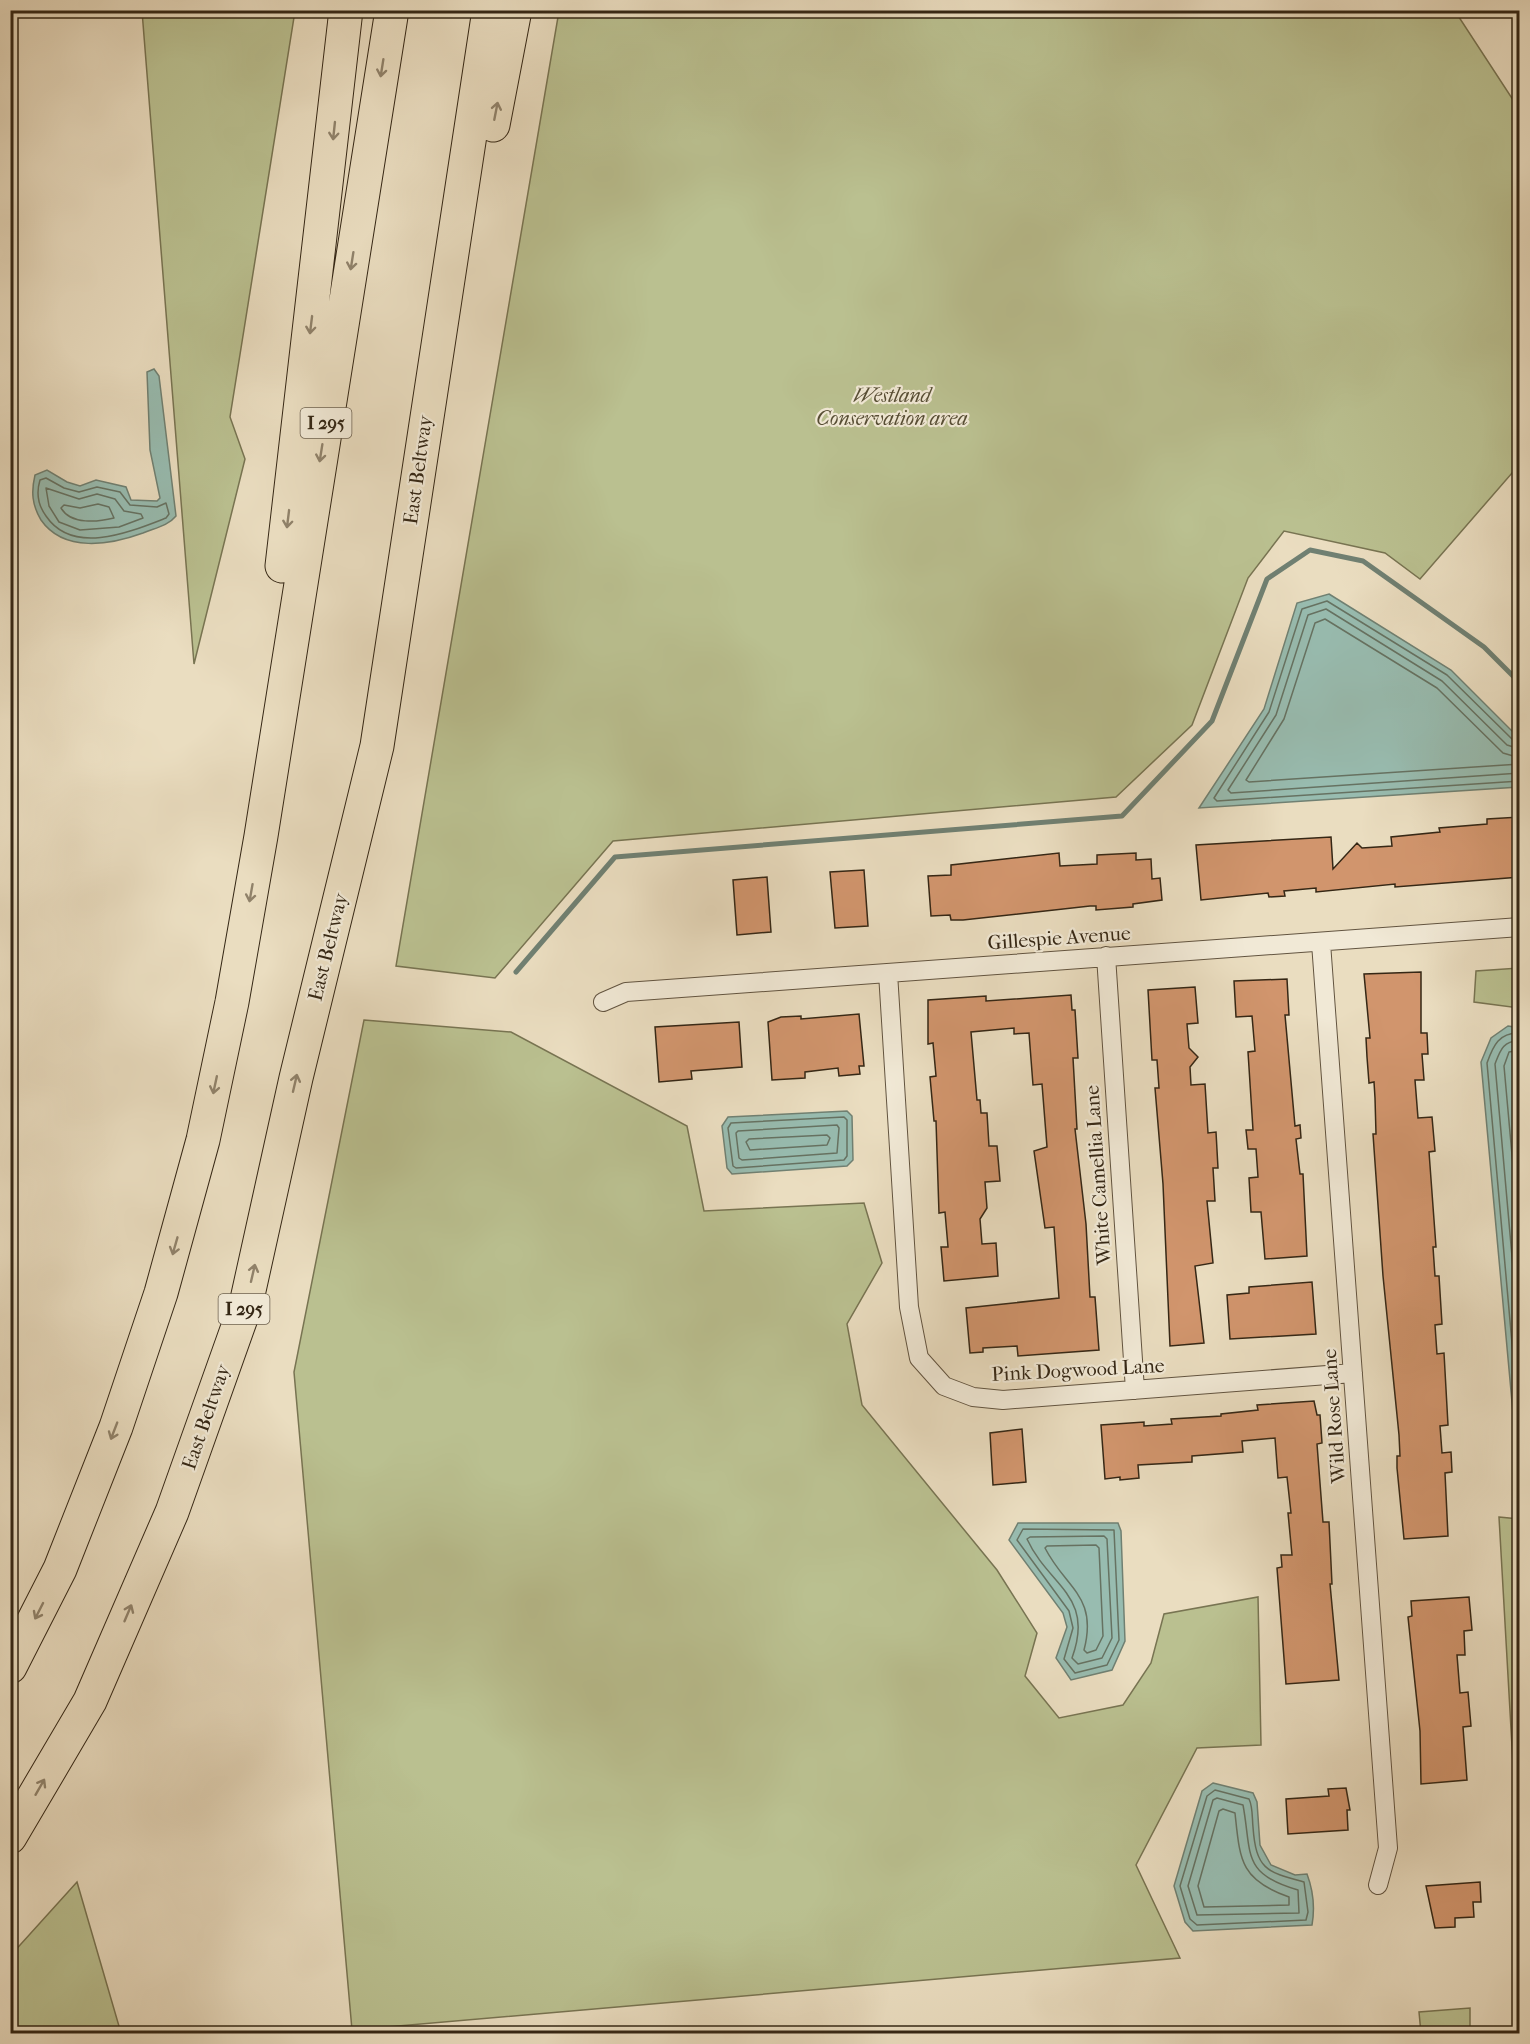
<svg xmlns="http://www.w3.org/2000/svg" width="1530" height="2044" font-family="'IM FELL French Canon',serif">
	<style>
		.green { fill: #bac090; stroke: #787452; stroke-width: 1.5 }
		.water { fill: #98bcb0; stroke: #708072; stroke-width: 1.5 }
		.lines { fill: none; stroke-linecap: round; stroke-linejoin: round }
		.shore { stroke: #667262; stroke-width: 1.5 }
		.stream { stroke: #708072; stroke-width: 5 }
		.building { fill: #d1956d; stroke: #352715; stroke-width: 1.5 }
		.street-casing { stroke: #625440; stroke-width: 20 }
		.highway-casing { stroke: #352715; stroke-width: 35 }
		.street { stroke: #f1e9d6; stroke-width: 18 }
		.highway { stroke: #eaddc0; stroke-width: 33 }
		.oneway { stroke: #90826a }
		.labels { text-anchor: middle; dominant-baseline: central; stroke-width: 4.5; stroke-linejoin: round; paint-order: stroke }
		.shield { fill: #f1e9d6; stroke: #6d614f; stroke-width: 1.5 }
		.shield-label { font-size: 18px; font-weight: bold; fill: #352715 }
		.park-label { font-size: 20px; font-style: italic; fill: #564d34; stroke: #f1e9d6 }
		.street-label { font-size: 20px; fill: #352715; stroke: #f1e9d6 }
	</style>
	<rect width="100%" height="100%" fill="#eaddc0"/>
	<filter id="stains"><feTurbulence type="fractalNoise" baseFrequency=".00333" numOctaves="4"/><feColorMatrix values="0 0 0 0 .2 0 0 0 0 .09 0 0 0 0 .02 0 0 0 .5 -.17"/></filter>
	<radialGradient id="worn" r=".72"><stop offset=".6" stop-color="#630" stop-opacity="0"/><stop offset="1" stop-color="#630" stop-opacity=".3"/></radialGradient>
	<path class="green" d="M142,11H295L230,417L245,459L194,664Z
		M559,11H1455L1519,109V465L1420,579L1385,553L1284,531L1248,578L1192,725L1116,797L613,841L495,978L396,966Z
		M1519,968V1008L1474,1002L1476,971Z
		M364,1020L511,1032L687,1126L704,1211L864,1203L882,1263L847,1324L862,1405L997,1570L1037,1633L1025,1676L1059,1718L1123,1705L1151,1663L1164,1614L1258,1597L1261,1745L1197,1748L1136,1865L1180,1958L352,2030L294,1372Z
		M1499,1517L1519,1519V1870Z
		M77,1882L121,2033H11V1955Z
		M1470,2008V2033H1421L1419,2012Z"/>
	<path class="water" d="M154,369L159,376L176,516C168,526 155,528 143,533C110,545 64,553 41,520C32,505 31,492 35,475L47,470L67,482L80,486L96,480L126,487L131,500L157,501L160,498L150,450L147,372Z
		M1329,594L1451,670L1519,738V787L1199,808L1264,709L1297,603Z
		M1508,1026L1520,1028L1519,1479L1481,1062L1491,1038Z
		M847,1111L852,1116L853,1160L847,1166L732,1174L727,1168L722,1126L728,1117Z
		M1018,1523H1118L1121,1531L1125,1641L1112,1670L1071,1680L1056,1658L1067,1627L1063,1613L1009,1540Z
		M1213,1783L1253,1793L1257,1802L1260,1845L1271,1865L1295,1875L1307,1874C1313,1890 1315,1908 1312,1925L1193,1931L1185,1922L1174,1886L1202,1791Z"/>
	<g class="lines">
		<path class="shore" d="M46,478L64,488L79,492L97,487L120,492L130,505L157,507L166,503L169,514L166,518C130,532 73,556 46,516C38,505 36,493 40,480Z
			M46,488L79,499L97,494L115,499L124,511L141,514L143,518L119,527L80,530L59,522L49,506Z
			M98,504L109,507L114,518C98,522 71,525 61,508L64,505L80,508Z
			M1520,742L1513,740L1447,675L1327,601L1302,609L1269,712L1214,798L1217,801L1520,781
			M1520,749L1507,745L1442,681L1326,609L1308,615L1276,715L1228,790L1231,793L1520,773
			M1520,758L1503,753L1437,688L1325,619L1315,623L1284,719L1246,780L1249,782L1520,764
			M1520,1033C1499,1032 1493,1046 1487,1063L1520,1433
			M1520,1041C1503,1040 1500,1051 1495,1064L1520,1347
			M1520,1050L1509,1052L1504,1066L1520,1244
			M844,1117L847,1120V1156L844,1160L736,1168L733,1166L728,1128L731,1123Z
			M837,1125L839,1128L837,1153L742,1160L739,1158L736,1133L738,1131Z
			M827,1135L830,1138L827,1145L750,1150L746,1142L749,1139Z
			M1023,1529L1114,1530L1119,1640L1107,1665L1075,1673L1064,1659L1073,1628L1069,1611L1017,1540Z
			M1104,1536L1107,1539L1112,1638L1102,1658L1078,1664L1072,1658C1095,1595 1049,1587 1027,1539L1030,1537Z
			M1096,1545L1099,1548L1103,1636L1096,1650L1087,1653L1084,1650C1098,1596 1066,1589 1045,1548L1047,1546Z
			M1215,1790L1249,1799C1253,1807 1252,1818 1253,1827C1256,1870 1267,1872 1304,1882L1308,1912L1306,1920L1197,1925L1190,1919L1180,1886L1207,1796Z
			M1217,1798L1243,1805C1252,1853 1241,1874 1298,1890L1299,1913L1197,1915L1188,1886L1213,1800Z
			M1223,1809L1235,1813C1240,1860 1240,1880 1289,1897V1905L1204,1907L1198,1886L1219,1811Z"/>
		<path class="stream" d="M516,972L615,857L1122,816L1212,721L1267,579L1310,550L1363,561L1484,647L1520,683"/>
	</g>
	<path class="building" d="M1520,817V877L1395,887V884L1316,892V888L1284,891L1285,896L1269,897L1268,893L1201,900L1196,845L1331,837L1333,869L1357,843L1362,848L1392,846L1391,837L1440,832L1439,828L1487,824V819Z
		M1059,853L1060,866L1097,864V855L1136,853V860L1151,859L1152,879L1160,878L1162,900L1133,904V907L1096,910V906H1090L963,920H951L950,915L931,916L928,876L951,875V865Z
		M864,870L868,926L835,928L830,872Z
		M767,877L771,932L737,935L733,880Z
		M1421,972V1033H1427L1428,1054H1422L1424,1080H1415L1418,1118L1432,1117L1435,1151L1429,1152L1436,1247H1433L1435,1276H1439L1442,1324L1435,1325L1437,1354L1444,1353L1448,1425L1440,1426L1442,1453L1451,1452L1452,1472L1445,1473L1448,1536L1404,1539L1397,1468V1456H1400L1399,1435L1383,1276L1373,1134H1376L1375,1098L1374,1082L1369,1083L1367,1057L1366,1038H1370L1364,974Z
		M1287,979L1289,1015H1285L1295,1126L1300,1125L1301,1138L1296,1139L1300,1174H1303L1307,1256L1265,1259L1261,1212H1251L1249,1178L1258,1177L1256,1149H1248L1246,1130H1253L1248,1052L1255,1051L1252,1016L1236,1017L1234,981Z
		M1195,987L1198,1023L1187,1024L1189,1048L1198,1057L1190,1067L1191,1085L1205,1084L1208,1133L1216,1132L1218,1168H1213L1215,1201H1207L1213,1263L1195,1266L1204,1343L1170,1346L1163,1184L1155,1088H1159L1157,1060H1152L1148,990Z
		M1071,995L1072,1010H1075L1078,1058H1073L1077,1129H1075L1086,1224L1090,1297H1095L1099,1350L1018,1356L1017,1346L983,1348V1352L970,1353L966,1308L1059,1298L1054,1227L1045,1228L1034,1151L1047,1147L1042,1084L1033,1085L1029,1033L1014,1034V1028L971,1032L977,1100H980L981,1113H987L989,1146H997L1000,1181L985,1182L987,1208L980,1219L982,1244L996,1243L998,1276L944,1281L941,1247H948L945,1212L939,1213L936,1121H934L930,1077L936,1076L933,1043L928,1044V1000L986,996V1001Z
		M859,1014L864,1066H859L860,1074L839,1076L838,1068L805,1072V1078L772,1080L768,1022L781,1017L801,1016V1019Z
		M739,1022L742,1067L691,1071L692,1079L659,1082L655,1027Z
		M1312,1282L1316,1334L1230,1339L1227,1295L1249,1293V1287Z
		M1314,1401L1317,1415H1320L1322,1443L1317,1444L1323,1522H1329L1332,1584H1330L1339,1680L1286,1684L1277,1568L1282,1567L1281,1555H1292L1288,1513H1291L1287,1477L1278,1478L1275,1438L1242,1441L1243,1452L1192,1456V1462L1138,1465L1139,1478L1120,1480V1477L1105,1479L1101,1425L1144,1422V1426L1172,1424L1171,1419L1221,1416V1414L1258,1410L1257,1405Z
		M1022,1429L1026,1482L993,1485L990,1433Z
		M1469,1597L1472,1630L1464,1631L1465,1655H1457L1460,1693L1468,1692L1471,1726L1463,1727L1467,1780L1421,1784L1420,1731L1408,1617L1412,1616L1411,1601Z
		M1346,1788L1350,1810H1347L1348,1830L1288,1834L1286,1799L1329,1796L1328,1789Z
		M1480,1882L1481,1902H1473L1474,1917L1455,1918V1927L1435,1928L1426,1886Z"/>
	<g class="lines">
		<defs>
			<path id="street" d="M1321,943L1388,1848L1378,1885
				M1106,956L1135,1390
				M888,973L909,1307L919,1358L944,1386L973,1397L1003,1400L1353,1373
				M603,1002L626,992L1520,927"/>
			<path id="highway" d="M493,125L515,10
				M282,566L346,10
				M10,1667L60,1569L116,1427L161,1293L203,1140L232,1002L261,836L392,10
				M10,1837L90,1701L172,1512L246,1304L296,1078L377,746L489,10"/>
		</defs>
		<use href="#street" class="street-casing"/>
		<use href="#highway" class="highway-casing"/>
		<use href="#street" class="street"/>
		<use href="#highway" class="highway"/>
	</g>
	<defs><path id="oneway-shaft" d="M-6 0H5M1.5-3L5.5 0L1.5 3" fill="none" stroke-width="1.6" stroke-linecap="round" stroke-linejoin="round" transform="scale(1.5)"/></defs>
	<g class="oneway">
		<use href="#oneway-shaft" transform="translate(382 68) rotate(99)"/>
		<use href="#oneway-shaft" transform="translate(496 111) rotate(-79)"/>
		<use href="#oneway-shaft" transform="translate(334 131) rotate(96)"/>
		<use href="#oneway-shaft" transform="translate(352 261) rotate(99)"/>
		<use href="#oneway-shaft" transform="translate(311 325) rotate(97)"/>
		<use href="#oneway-shaft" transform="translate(321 453) rotate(99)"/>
		<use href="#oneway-shaft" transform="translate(288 519) rotate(97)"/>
		<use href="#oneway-shaft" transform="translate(251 893) rotate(100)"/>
		<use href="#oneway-shaft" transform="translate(295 1083) rotate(-77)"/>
		<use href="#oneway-shaft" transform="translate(215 1085) rotate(102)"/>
		<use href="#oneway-shaft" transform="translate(175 1246) rotate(106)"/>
		<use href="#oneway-shaft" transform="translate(253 1273) rotate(-77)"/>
		<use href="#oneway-shaft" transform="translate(114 1431) rotate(111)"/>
		<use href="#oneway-shaft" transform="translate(39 1611) rotate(117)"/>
		<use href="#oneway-shaft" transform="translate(128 1613) rotate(-67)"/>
		<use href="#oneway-shaft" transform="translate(40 1787) rotate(-60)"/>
	</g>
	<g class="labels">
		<g class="shield">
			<rect x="300.5" y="408" width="51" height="30" rx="4.5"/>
			<rect x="218.5" y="1294" width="51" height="30" rx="4.5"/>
		</g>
		<g class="shield-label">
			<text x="326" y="423">I 295</text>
			<text x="244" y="1309">I 295</text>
		</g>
		<g class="park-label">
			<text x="892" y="395">Westland<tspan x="892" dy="23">Conservation area</tspan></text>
		</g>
		<g class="street-label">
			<text transform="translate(418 470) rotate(-82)">East Beltway</text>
			<text transform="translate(1059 938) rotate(-4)">Gillespie Avenue</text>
			<text transform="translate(328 947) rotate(-76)">East Beltway</text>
			<text transform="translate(1098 1175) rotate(-94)">White Camellia Lane</text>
			<text transform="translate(1078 1370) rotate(-3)">Pink Dogwood Lane</text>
			<text transform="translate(1334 1416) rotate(-94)">Wild Rose Lane</text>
			<text transform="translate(206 1417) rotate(-71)">East Beltway</text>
		</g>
	</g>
	<rect width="1530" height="2044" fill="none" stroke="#eaddc0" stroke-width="36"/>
	<rect x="12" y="12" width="1506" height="2020" fill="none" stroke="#352715" stroke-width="3"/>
	<rect x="18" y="18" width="1494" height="2008" fill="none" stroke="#352715" stroke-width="1.5"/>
	<rect width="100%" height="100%" filter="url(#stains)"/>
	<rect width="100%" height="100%" fill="url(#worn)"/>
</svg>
